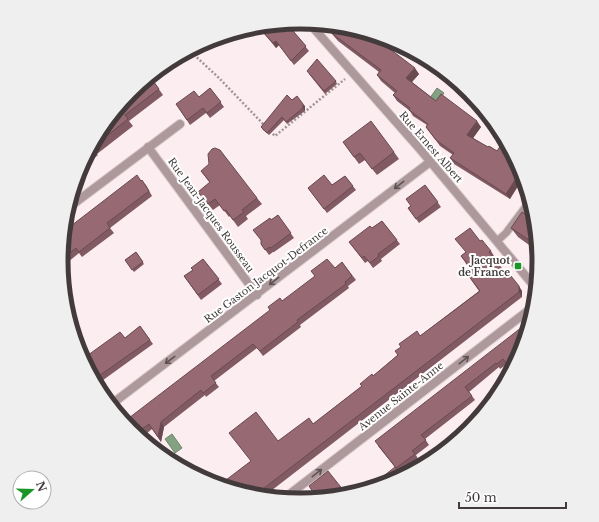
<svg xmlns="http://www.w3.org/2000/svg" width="599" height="522" font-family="'Libre Baskerville',serif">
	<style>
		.water { fill: #83a281; stroke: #70836c }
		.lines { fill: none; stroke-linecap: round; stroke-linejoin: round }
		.service-casing { stroke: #d7c9cc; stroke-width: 9 }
		.minor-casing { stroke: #d7c9cc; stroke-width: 10 }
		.path { stroke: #a19597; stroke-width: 2.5; stroke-dasharray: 2 2; stroke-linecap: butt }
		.service { stroke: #ad989c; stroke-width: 7 }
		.minor { stroke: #ad989c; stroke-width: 8 }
		.wall { fill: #815a63 }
		.shaded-wall { fill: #694a50 }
		.building { fill: #966973; stroke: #694a50 }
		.oneway { stroke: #5e5253 }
		.poi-dot { fill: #1b9626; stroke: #fff; stroke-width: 1.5 }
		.labels { text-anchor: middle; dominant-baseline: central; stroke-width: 4; stroke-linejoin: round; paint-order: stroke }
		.street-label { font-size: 10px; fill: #433a3b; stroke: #fff }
		.poi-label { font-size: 10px; font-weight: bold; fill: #433a3b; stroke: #fff; text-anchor: end }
		.rim { fill: none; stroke: #433a3b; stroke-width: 5 }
	</style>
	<rect width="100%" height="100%" fill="#fcedf0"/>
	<path class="water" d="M437,88L444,93L434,107L427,102Z
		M172,434L182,448L175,453L165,439Z"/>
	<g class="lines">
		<defs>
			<path id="service" d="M497,241L506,233L527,205"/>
			<path id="minor" d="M310,24L419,148L534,286
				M148,147L257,295
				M72,205L180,124
				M113,403L430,162
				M286,497L529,310"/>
		</defs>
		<use href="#service" class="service-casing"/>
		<use href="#minor" class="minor-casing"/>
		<path class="path" d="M191,52L219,78L265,126
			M270,131L275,136L345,79"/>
		<use href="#service" class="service"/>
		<use href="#minor" class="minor"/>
	</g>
	<path class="wall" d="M287,24L309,51L294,65L279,45L276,48L261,30Z
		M326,27L387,40L384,44L419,74L412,82L436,101L481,127L473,138L488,147L497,151L506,149L513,159L512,160L515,162L520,170L510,199L454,164L450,158L453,155L440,146L426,127L427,125L413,116L410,111L397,101L393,95L395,93L381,81L377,75L379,72L338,41Z
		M309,74L336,81L337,84L325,94Z
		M151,78L163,95L129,121L133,126L97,154L98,155L79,170L131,92Z
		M210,88L224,107L210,118L206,113L190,125L176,104L199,97Z
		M292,100L305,106V111L287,124L284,120L269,135L263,130L261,127Z
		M343,142L394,152L399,159L377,175L365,160L359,164Z
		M201,171L257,198L262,204L246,216L248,219L238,227L230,216L229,217L220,205L213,210L198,192L210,183Z
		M345,176L356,190L327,213L308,188L332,185Z
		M141,181L146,185L152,196L110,228L114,233L82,257L79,253L62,267L60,261L67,229Z
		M425,185L441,207L419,223L408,208L411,206Z
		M278,215L294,238L274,252H273L269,255L261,244L271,220Z
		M530,217L536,250L518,237L511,228Z
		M382,221L400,244L381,259L382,261L373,268L368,261L365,263L349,242L372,228Z
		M480,241L491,251L494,256L492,257L509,278L522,291V297L267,494L224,485L251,461L278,441L313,424L362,386L373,376L420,336L479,291L465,271L469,268L461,256Z
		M136,252L144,264L134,272L125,260Z
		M203,259L222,284L201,300L184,276L193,270Z
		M342,262L356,280L348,286L349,288L300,325L301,327L263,356L257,348L214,381L219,387L206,397L205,395L164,427L161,442L152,429L146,434L142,430L136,434L130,430L282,301L335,268Z
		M526,324L520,353L510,368L507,364L500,369L499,367L469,392L475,400L425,439L429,445L416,455L418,459L400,473L378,446Z
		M140,326L153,344L99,383L79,352L84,358L125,338Z"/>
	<path class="shaded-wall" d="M380,38L387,40L382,46L378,40Z
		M276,41L279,45L276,48L273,43Z
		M415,68L419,74L410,84L406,78Z
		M303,104L305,106V111L303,108Z
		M477,121L481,127L471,141L467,135Z
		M509,153L513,159L511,163L506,157Z
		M521,171L522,180L510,199L506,194Z
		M519,286L522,291V297L519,292Z
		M161,422L164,427L161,442L158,437Z"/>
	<path class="building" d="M287,24L306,46L291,61L276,41L273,43L261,30Z
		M327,27L380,38L378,40L415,68L406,78L436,101L441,94L477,121L467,135L488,147L489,146L497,151L501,145L506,149L509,153L506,157L515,162L514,164L519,167L520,170L521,171L506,194L450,158L454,153L436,140L426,127L428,124L409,110L410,108L393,95L397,91L377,75L381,70L334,35Z
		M317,59L336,81L324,91L307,71Z
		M151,78L159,89L125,115L128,119L93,147L131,92Z
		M210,88L221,102L207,113L203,108L187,120L176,104L194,91L199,97Z
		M287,95L292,100L297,96L303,104V108L286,122L282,117L267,133L261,127Z
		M371,121L394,152L372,169L360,153L354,157L343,142Z
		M215,148L220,150L257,198L242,210L244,212L233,220L226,210L224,211L215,199L208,204L198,192L210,182L201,171L209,164L208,154L212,149Z
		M137,175L141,181L142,180L149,191L107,223L110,228L79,252L76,248L61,260L67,229Z
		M324,175L332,185L345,176L353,186L324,209L308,188Z
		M425,185L438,202L416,219L408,208L411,206L406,199Z
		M522,212L530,217L535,244L511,228Z
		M278,215L291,233L271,248L270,247L265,250L261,244V240L253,230L270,218L271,220Z
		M382,221L397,240L378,254L379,256L370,263L364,256L362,258L349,242L370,226L372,228Z
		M470,228L480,241L482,240L491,251L489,252L509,278L511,276L519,286V292L259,492L224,485L227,482L226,480L251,461L229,433L256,412L278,441L309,418L313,424L362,386L360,384L372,374L373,376L398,355L395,351L401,347L399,344L417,331L420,336L480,291L465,271L470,267L461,256L466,252L455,239Z
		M136,252L143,262L132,270L125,260Z
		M203,259L219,279L198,295L184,276L193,270L191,268Z
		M327,259L335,268L342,262L352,276L345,282L346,284L297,320L298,322L260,351L253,344L211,376L216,383L203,393L201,390L161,422L158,437L149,424L142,429L139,425L131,430H130L125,421L270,310L268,307L280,298L282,301L315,276L311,271Z
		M526,324L520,353L510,368L503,359L497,364L496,363L465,387L472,396L421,435L426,440L412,451L415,454L396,468L375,441Z
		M140,326L150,340L96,378L79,352L84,358L120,332L125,338Z
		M395,467L401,475L391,482L371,486Z
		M328,471L344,491L304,499L313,492L309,486Z"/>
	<defs><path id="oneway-shaft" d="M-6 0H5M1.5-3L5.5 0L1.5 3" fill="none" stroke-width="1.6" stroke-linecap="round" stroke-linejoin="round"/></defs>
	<g class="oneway">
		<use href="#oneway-shaft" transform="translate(399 185) rotate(142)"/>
		<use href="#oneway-shaft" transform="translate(274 281) rotate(142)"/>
		<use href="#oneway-shaft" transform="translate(170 360) rotate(143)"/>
		<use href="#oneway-shaft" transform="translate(464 360) rotate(-38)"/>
		<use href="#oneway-shaft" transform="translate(317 473) rotate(-38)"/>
	</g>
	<rect class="poi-dot" x="514" y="262" width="8" height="8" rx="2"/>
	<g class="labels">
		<g class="street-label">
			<text transform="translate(431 147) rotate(49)">Rue Ernest Albert</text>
			<text transform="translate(211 215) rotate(54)">Rue Jean-Jacques Rousseau</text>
			<text transform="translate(266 275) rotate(-37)">Rue Gaston Jacquot-Defrance</text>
			<text transform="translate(401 396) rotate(-38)">Avenue Sainte-Anne</text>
		</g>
		<g class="poi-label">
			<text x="510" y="260">Jacquot<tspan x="510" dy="12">de France</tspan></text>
		</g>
	</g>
	<path d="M0 0H599V522H0ZM68 261a232 232 0 1 1 464 0a232 232 0 1 1-464 0Z" fill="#f0efef" fill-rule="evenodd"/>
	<path class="rim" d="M68 261a232 232 0 1 1 464 0a232 232 0 1 1-464 0Z"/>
	<g transform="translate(32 490) rotate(70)"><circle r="19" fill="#ffffff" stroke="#b4b0b1"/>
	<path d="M0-3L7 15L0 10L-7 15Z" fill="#1b9626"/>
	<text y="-6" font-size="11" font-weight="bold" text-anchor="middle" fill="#433a3b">N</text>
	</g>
	<path d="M459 502v6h107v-6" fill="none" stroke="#433a3b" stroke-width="2"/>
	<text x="465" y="502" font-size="12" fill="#433a3b" stroke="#ffffff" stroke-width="3" paint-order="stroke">50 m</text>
</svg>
